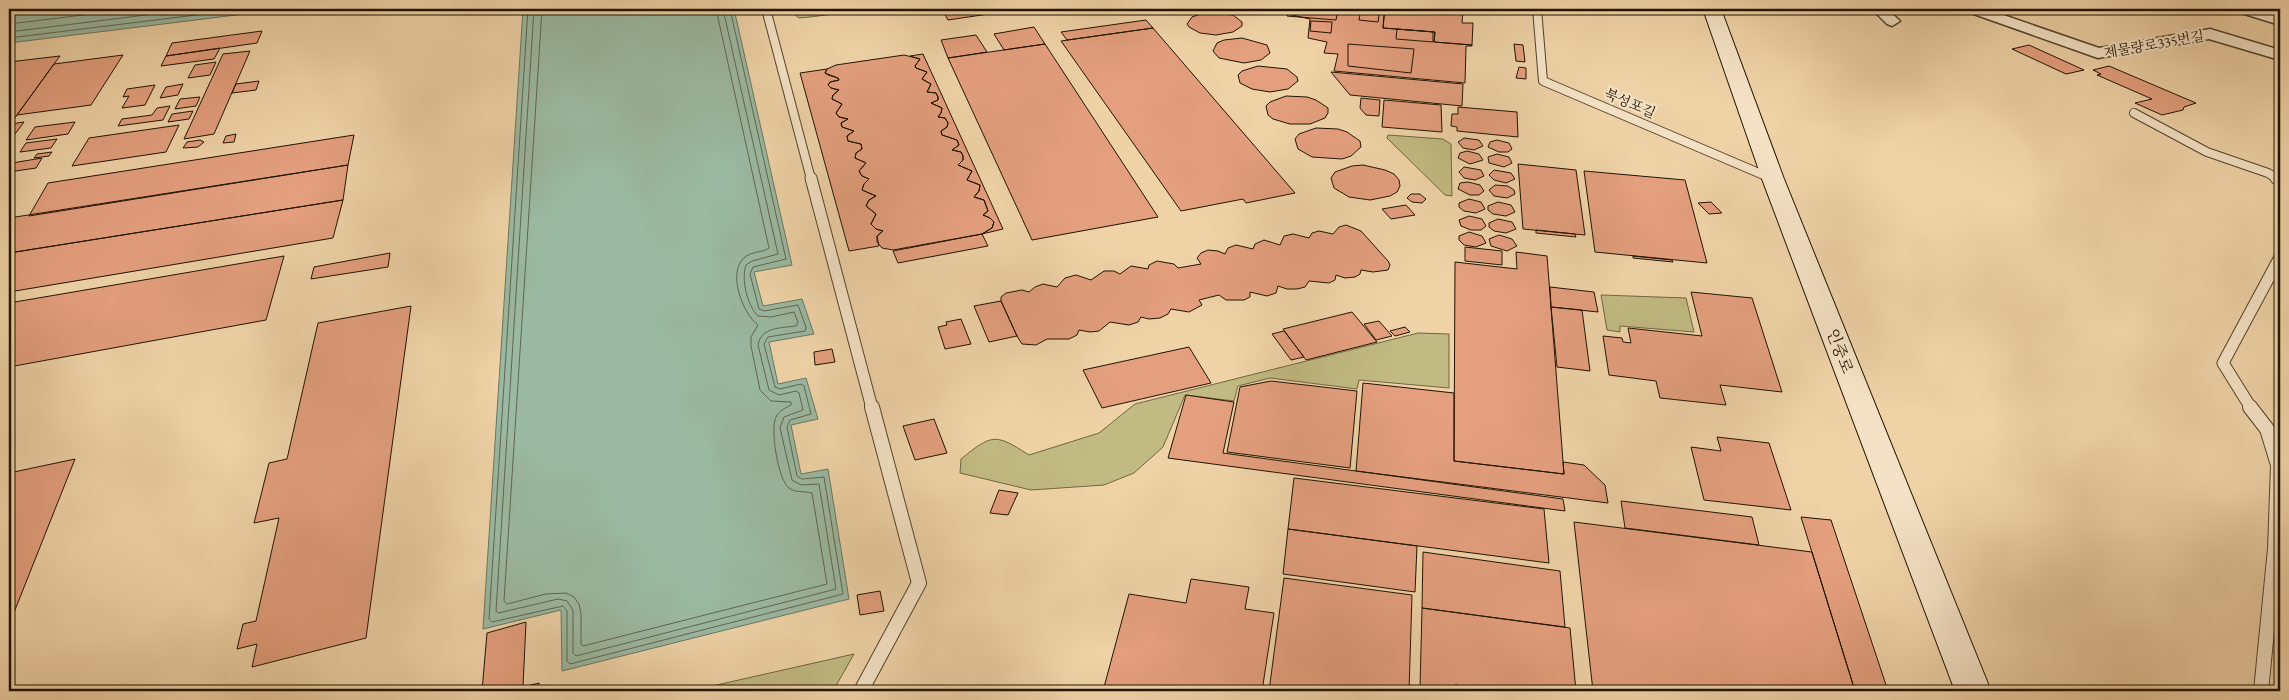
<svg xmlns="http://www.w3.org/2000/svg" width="2289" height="700" font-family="'EB Garamond','Noto Serif KR',serif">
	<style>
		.green { fill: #c1ba82; stroke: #716641 }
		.water { fill: #9bb9a2; stroke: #6a7761 }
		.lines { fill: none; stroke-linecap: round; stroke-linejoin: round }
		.shore { stroke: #5e6651; stroke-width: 1 }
		.building { fill: #e49f7e; stroke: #211300 }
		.service-far2-casing { stroke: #54432a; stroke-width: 10 }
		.service-far1-casing { stroke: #54432a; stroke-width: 13 }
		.service-casing { stroke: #54432a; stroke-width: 16 }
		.minor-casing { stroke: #54432a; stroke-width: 3 }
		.secondary-casing { stroke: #211300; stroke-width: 2 }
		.service-far2 { stroke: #f5e2c6; stroke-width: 8 }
		.service-far1 { stroke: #f5e2c6; stroke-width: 11 }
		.service { stroke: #f5e2c6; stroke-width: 14 }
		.minor { fill: #f5e2c6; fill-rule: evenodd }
		.secondary { fill: #f5e2c6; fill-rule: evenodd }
		.labels { text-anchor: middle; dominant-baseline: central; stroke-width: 4.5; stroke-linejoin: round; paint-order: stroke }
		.far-street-label { font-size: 14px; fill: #211300; stroke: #f5e2c6 }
		.street-label { font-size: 16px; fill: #211300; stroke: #f5e2c6 }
	</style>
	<rect width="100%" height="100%" fill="#efd3a7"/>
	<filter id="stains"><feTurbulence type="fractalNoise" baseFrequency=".004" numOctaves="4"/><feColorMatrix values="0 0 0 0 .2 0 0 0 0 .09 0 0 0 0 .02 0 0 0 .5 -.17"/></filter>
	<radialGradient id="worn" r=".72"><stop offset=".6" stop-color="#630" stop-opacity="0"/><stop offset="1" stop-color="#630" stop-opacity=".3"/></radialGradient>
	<path class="green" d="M812,9H872L810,17L799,18L793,13Z
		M1388,135L1443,139L1451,144L1452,196L1445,195L1387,138Z
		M1601,295L1686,298L1694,332L1620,326V332L1607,330Z
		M1418,333L1449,334V388L1359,380L1357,389L1270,378L1238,386L1234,401L1185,395L1163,447L1134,473L1104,485L1031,490L960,473L961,459C992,434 995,433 1029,455L1099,433L1135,404Z
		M854,654L833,691H690Z"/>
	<path class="water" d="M9,9H285L9,43Z
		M523,9H734L792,265L754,272L763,306L802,299L814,334L769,342L778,384L806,378L818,419L791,425L801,474L828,469L849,599L562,671L561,610L483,629Z"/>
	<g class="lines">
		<path class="shore" d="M528,9L489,619L492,622L563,606L567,611V661L570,664L843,594L824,477L802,479L797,476L787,427L790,420L811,414L804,386L801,384L780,389L775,387L764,344L768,337L805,331L806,327L798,305L764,311L759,309L750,274L753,267L786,259L730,9
			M534,9L496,611L498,613L558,599L567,601L573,610V653L576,656L836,589L819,484L801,485L792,480L780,428L784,417L803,410L799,393L796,391L779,395L769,390L758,345C761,327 781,328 796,326L798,322L794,312L771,317L758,316C747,305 741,279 746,265L752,261L778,254L723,9
			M542,9L504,601L507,604L546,594L566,593L574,597L579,604L581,614V644L583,646L827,584L812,493C805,491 795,493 789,488C778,480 770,429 776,417C779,411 785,408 791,405V402L771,401L760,390L751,346V337L758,325C743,314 727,273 744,258C751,251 762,253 769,248L716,9
			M9,24L133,9
			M9,32L194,9
			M9,38L245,9"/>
	</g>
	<path class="building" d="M942,9H999L1002,12L948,20Z
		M1288,9H1385L1383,28L1435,32L1434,42L1472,45V46H1466L1465,83L1334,71L1338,54L1324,53L1327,42L1308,38L1310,19L1287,14Z
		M1289,9H1338L1336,20L1287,16Z
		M1361,9H1380L1378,22L1359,20Z
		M1396,9H1463L1462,23H1473L1472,45L1434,42L1435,32L1383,28L1384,14H1395Z
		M1206,12L1233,15L1242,22V26L1233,32L1216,35L1200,33L1189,27L1187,24L1192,17Z
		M1146,20L1153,28L1067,40L1061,32Z
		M1311,21L1332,22L1331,33L1310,31Z
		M1034,27L1045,44L1004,50L994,34Z
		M1153,28L1295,193L1246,203L1243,199L1181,211L1061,41Z
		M1397,29L1433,32V42L1396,39Z
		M262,31L257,43L166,56L172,43Z
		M976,35L987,52L948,58L941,40Z
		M1242,38L1267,45L1270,53L1261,60L1244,63L1219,58L1213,51L1217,43L1224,40Z
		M1045,44L1158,217L1032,240L948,58Z
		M1348,44L1414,49L1411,73L1348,66Z
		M1514,44L1523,45L1525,62L1516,61Z
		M2029,45L2084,70L2066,74L2012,49Z
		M220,48L214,59L161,66L166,56Z
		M250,51L214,134L184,139L223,54Z
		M923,54L1003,229L982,234L992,228L994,222L990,218L983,215L988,211L984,200L974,197L979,191L980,185L967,180L972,171L958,165L963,160V156L961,152L952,150L959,145L957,140L942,135L941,131L947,127L948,123L945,118L938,117L941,113L942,108L931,103L938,100V97L936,93L927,92L931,84L922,79L927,72L916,68L915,66L920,59L910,56Z
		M123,55L91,105L17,115L54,64Z
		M904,55L920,59L915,66L916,68L927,72L922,79L931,84L927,92L936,93L938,97V100L931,103L942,108L941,113L938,117L945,118L948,123L947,127L941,131L942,135L957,140L959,145L952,150L961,152L963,156V160L958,165L972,171L967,180L980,185L979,191L974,197L984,200L988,211L983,215L990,218L994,222L992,228L982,234L893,250L882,248L877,242V236L883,231L876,229L871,224L876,214L866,206L869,200L876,196L862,190L864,184L869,179L862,176L859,171L866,163L855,158L856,153L862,149L861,144L848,141L847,136L854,131L842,127L841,123L848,119L839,117L836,113L842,104L832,99L833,95L839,90L831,88L828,85L830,82L839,80L838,78L825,73L827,69L836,65Z
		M60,56L54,64L9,126V62Z
		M216,62L210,75L188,78L195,65Z
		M1258,66L1287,69L1297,77L1298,81L1288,89L1270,92L1252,89L1240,83L1238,75L1242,71Z
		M2109,66L2196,103L2184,107L2183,110L2162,115L2135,103L2152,99L2097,75L2101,74L2093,70Z
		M1519,67L1526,68V79L1516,78Z
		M827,69L825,73L828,75L838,78L839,80L830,82L828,85L831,88L839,90L833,95L832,99L842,104L836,113L839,117L848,119L841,123L842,127L854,131L847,136L848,141L861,144L862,149L856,153L855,158L866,163L859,171L862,176L869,179L864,184L862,190L876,196L869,200L866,206L876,214L871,224L876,229L883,231L877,236L879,246L849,251L800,73Z
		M1331,72L1463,84L1462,106L1350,95Z
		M259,81L256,90L232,93L236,84Z
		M183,84L178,95L160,98L166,87Z
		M155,85L145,105L122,108L129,96L123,97L127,89Z
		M1286,96L1307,97L1316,100L1328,108V113L1325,118L1310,124H1290L1273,119L1268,115L1266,106L1270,102Z
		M200,97L196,106L175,109L180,99Z
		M1361,98L1380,100L1379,116L1366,115L1360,108Z
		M1384,100L1441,105L1442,132L1382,127Z
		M170,106L163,120L118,126L122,119L152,115L157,108Z
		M1458,107L1517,112L1518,137L1457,131V127L1451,126L1452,114H1458Z
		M193,111L189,119L168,122L172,114Z
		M24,122L9,142V126L11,124Z
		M75,122L68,134L26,140L35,127Z
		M179,125L166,152L72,166L89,138Z
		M1316,128L1338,129L1347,132L1360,141L1361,147L1351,156L1342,159L1312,157L1298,149L1295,139L1299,134Z
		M236,134L234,142L223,143L226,136Z
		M354,135L348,165L29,216L48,183Z
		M1464,138L1479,140L1483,146L1474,150L1463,148L1458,142Z
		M57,139L51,148L20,152L26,143Z
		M200,140L204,142L198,147L183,148L187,142Z
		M1497,140L1509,143L1512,149L1508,152H1499L1488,147L1490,142Z
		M1467,151L1479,154L1483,160L1470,164L1458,158L1460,153Z
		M52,152L49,156L34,158L37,154Z
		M1497,154L1509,157L1512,163L1504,167L1489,163L1488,157Z
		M42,158L36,168L9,172L12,163Z
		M1518,164L1576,170L1585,235L1523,229Z
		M348,165L343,200L9,253V218Z
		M1363,165L1385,170L1394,174L1399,180L1400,186L1397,192L1390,196L1370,200L1349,197L1334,188L1331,178L1335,172L1352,166Z
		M1464,167L1481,170L1484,176L1475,180L1464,178L1459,172Z
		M1494,170L1511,173L1515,179L1506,183L1494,180L1489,175Z
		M1584,171L1685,180L1707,263L1595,252Z
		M1468,182L1480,185L1484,191L1479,195H1470L1458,189L1460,183Z
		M1495,185L1508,186L1514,190L1515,194L1507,198L1494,196L1489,190Z
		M1411,194H1420L1426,199L1422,203L1412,202L1407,198Z
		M1469,199L1481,202L1485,209L1476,213L1464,211L1459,207V203Z
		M343,200L333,238L9,292V253Z
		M1498,202L1511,205L1515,212L1506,216L1493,214L1488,210V206Z
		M1711,202L1722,213L1709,214L1698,203Z
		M1406,205L1415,215L1391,219L1382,209Z
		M1469,216L1482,219L1486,226L1481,230H1471L1461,226L1459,220Z
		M1498,219L1512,222L1516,229L1506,233L1494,231L1489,227V223Z
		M1346,225L1361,231L1388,261L1390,265L1388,270L1373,272L1361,270L1360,274L1355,277L1345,278L1336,275L1335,280L1329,283L1309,281L1305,287L1297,289H1287L1278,286L1276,293L1267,296L1250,292V297L1244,300H1226L1219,295L1199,300L1202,305L1189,312L1171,309L1168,314L1160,318L1149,319L1141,317L1138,322L1129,325L1110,322L1099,331L1090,332L1079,330L1077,335L1069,339H1047L1036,345L1022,344L1017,336L1001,301V297L1006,293L1022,290L1029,292L1035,287L1043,284L1057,287L1065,278L1076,275L1091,280L1104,271H1114L1120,274L1131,266L1148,269L1149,265L1157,261L1174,264L1178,268L1201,264L1197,258L1201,253L1208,250L1218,251L1225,254L1228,248L1236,245L1253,249L1255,244L1264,240L1280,245L1284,236L1293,234L1309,238L1312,233L1319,231L1333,234L1339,227Z
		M1536,230L1575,234L1576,237L1536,233Z
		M1469,232L1482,236L1486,243L1476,247L1464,245L1459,240V236Z
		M982,234L988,246L898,263L893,251Z
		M1499,235L1512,239L1517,246L1507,251L1491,246L1489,239Z
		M1465,247L1502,251V265L1465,261Z
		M1516,252L1547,256L1564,474L1454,461L1455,262L1517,269Z
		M390,253L388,267L311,279L314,267Z
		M284,256L266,320L9,367V303Z
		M1633,256L1672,260L1673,262L1633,258Z
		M1550,287L1594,292L1598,312L1551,307Z
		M1691,292L1752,298L1782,392L1720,385L1726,405L1660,398L1656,381L1609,375L1603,336L1622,338L1623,342L1631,343L1628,328L1702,336Z
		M1001,301L1017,336L989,342L974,306Z
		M411,306L366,638L252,667L257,644L237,649L243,624L256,621L279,518L254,523L269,463L287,459L318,323Z
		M1551,307L1582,310L1590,371L1557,367Z
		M1352,312L1377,342L1306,360L1283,329Z
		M961,319L971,344L945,349L938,327L947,325L946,322Z
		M1379,321L1392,336L1376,340L1364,324Z
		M1405,327L1410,332L1395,336L1390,331Z
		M1284,331L1304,357L1291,360L1272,334Z
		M1189,347L1211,383L1102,408L1083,370Z
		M832,349L835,362L815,365L814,352Z
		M1271,381L1357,391L1350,468L1227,452L1240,387Z
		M1363,383L1454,393V461L1564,474L1563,462L1584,465L1605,485L1608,503L1356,471Z
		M1186,395L1234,402L1223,453L1563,499L1565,511L1168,458Z
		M934,419L947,453L915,460L903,426Z
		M1717,437L1769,443L1791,510L1704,500L1691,447L1721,451Z
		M75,459L9,625V473Z
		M1294,478L1544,509L1549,563L1288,529Z
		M999,490L1018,493L1008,515L990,513Z
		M1621,501L1752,517L1759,545L1625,528Z
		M1801,517L1831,520L1888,691H1855Z
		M1574,522L1812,552L1855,691H1593Z
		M1288,529L1417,546L1415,592L1283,574Z
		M1423,552L1560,571L1565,627L1422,608Z
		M1284,578L1412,595L1409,691H1269Z
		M1191,579L1249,587L1245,609L1274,613L1262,691H1103L1129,594L1186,603Z
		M880,591L884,611L860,615L857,595Z
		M1422,608L1570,628L1576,691H1499L1455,685V691L1420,688Z
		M526,622L523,687L539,683V691H482L487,633Z
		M1455,685L1499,691H1455Z"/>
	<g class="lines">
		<defs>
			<path id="service-far2" d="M766,9L811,179
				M1537,9L1543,81L1773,179
				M2134,113L2207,152L2268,173L2278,179"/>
			<path id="service-far1" d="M811,178L872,408
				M1771,178L1773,179
				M2276,178L2280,181
				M2251,408L2223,363L2280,257"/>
			<path id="service" d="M2250,407L2267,429L2278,465L2275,549L2261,691
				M861,691L919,583L872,407"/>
			<path id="minor" d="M1872,9H1887L1900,21L1892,26L1887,24Z
				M1966,9H1986L2099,48L2210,29L2280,50V60L2209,39L2098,58L1968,12Z
				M2236,9H2257L2280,16V25L2238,12Z"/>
			<path id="secondary" d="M1703,9H1721L1784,179L1991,691H1955L1762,179Z"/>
		</defs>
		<use href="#service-far2" class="service-far2-casing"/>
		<use href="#service-far1" class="service-far1-casing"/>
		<use href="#service" class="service-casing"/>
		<use href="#minor" class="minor-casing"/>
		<use href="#secondary" class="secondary-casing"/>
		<use href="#service-far2" class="service-far2"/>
		<use href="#service-far1" class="service-far1"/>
		<use href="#service" class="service"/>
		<use href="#minor" class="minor"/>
		<use href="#secondary" class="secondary"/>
	</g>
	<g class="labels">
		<g class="far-street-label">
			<text transform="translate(2154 44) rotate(-10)">제물량로335번길</text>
			<text transform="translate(1630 103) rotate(23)">북성포길</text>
		</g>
		<g class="street-label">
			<text transform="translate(1840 351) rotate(69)">인중로</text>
		</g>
	</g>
	<rect width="2289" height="700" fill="none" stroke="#efd3a7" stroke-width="30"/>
	<rect x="10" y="10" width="2269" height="680" fill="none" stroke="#211300" stroke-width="2.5"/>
	<rect x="15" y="15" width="2259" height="670" fill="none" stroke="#211300"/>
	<rect width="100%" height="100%" filter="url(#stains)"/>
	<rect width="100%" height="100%" fill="url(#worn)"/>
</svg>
